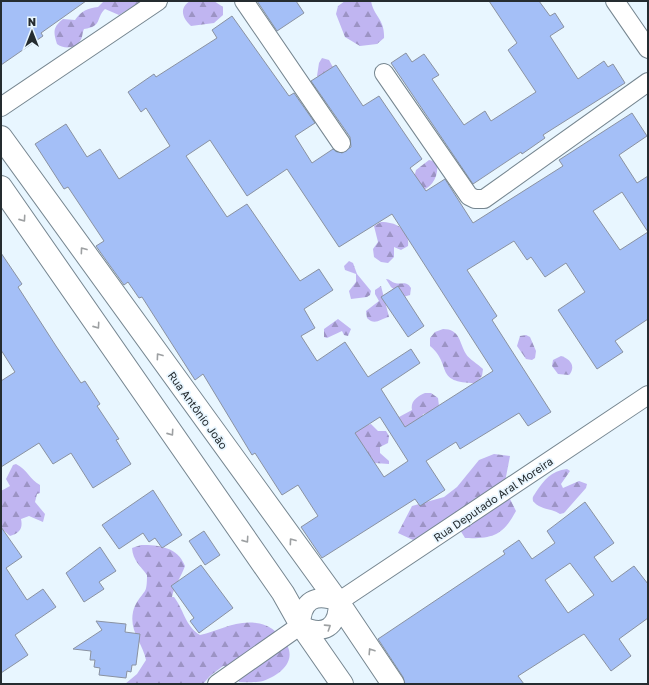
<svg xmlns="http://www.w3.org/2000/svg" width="649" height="685" font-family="'Golos Text',sans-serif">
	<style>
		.forest { fill: url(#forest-firs) }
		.building { fill: #a4bff7; stroke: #8a92a1; fill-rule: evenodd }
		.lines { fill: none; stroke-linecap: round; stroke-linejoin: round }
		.minor-casing { stroke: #768690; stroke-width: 20 }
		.major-casing { stroke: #768690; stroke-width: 24 }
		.minor { stroke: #fff; stroke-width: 18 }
		.major { stroke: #fff; stroke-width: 22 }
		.oneway { stroke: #9da0a2 }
		.labels { text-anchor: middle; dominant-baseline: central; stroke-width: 3.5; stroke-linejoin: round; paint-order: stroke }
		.street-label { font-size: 11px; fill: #252c30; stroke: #e8f6ff }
	</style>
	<defs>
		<pattern id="forest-firs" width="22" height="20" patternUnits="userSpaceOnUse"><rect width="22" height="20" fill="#c0b5f1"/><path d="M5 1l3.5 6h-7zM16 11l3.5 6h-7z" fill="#9c93c4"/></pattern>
	</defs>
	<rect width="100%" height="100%" fill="#e8f6ff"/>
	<path class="forest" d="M104,1H142L119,15L105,9C95,19 103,26 84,29C82,33 83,37 80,41C76,49 63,49 57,44C53,32 53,27 63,19L75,20C81,11 88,8 98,7Z
		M190,1H214L223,7V15L214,23L191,26C182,18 179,8 190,1Z
		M345,1H371C374,17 385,19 384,38L377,44L360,46L345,37L336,14L338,6Z
		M322,58L329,60L336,73L320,78L317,76L319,63Z
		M429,160L437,162C439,177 432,188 418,192L412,186L416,170Z
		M381,222C396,222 410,229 408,246L401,250L394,247V257L388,263L381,262L374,257L373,249L378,242L374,226Z
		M349,261L353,263L357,274L371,291L370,295L367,297L351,299L349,291L356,282V274L345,270L344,266Z
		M386,279C390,279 391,282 395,283C402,285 406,280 411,288L410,295L403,297L391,287Z
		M381,286L389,317C380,319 375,326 367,318L366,311L379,301L375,294V290Z
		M338,319L351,329L348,336L344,335L342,331L327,338L324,337V329Z
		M443,329C460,329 459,342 466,354C469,359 478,364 483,369L482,376L476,383C433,383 453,365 430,346V338L435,332Z
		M526,335L530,337L536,351L535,358L532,360L526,359L517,346L520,336Z
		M561,356C571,359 576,367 569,375L558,374L552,366L553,360Z
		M425,393H431L438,398L439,406L430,413L423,414L422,418L406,430L398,419L399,417L412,410C410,401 418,396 425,393Z
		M371,424L378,431H386L389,436L388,443L380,447V453L389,461V464L375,463L366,455L364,447L349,431Z
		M494,454L510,456L504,487L516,511C503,535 493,539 465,538L457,525L413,540L398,533L412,506L444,497L457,487L479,460Z
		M16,464C27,469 30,480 40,485V493L37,494L35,502L45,514L43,522L29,516L21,519C23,528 20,533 10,536L1,528V491L10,486L6,479L13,465Z
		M567,469L570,471L561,484L563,488L579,481L587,484L586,488L564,513L560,514C551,508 540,510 533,501C532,496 534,496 536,492C544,480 551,471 567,469Z
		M141,545C159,545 178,547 185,566C181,577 174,586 172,597H174C184,610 185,626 200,635C219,631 235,620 256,623C266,624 274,629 280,636C300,655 286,673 263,681C256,683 247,682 239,682L232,667L223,666L210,676L203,684H125L137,674L146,660C143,644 129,631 133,612C135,603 140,598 145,591C147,588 147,579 147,575C140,565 133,561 132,548Z"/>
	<path class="building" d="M1,1H86L41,33L43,36L1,65Z
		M257,1H296L304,13L277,31Z
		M489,1H539L550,16L555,13L564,27L550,36L578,79L604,61L608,67L613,64L625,83L543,135L545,138L522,154L521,152L473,184L391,63L406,53L412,62L424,54L439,75L432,79L464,125L485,111L491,121L536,92L508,50L517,43Z
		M232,16L289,96L294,93L315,123L295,136L312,163L333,149L342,153L351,147L350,137L311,81L336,65L363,106L379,96L422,159L410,168L426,191L445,179L473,223L563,166L559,160L632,113L647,136L619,155L637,183L648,176V319L615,341L623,352L597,369L558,310L585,292L566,263L545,277L531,257L527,260L514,241L467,270L497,316L492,320L551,412L528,426L519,413L460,449L456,442L426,461L445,490L420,506L415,499L322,558L301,527L318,516L298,485L282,495L255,453L252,455L203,374L195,380L142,297L139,298L128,282L124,285L103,256L96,246L104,241L68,187L64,189L35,144L66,124L87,157L100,149L119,179L170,146L146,108L141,112L128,92L154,74L156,77L217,38L212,30ZM210,140L247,196L287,169L339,247L392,214L493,371L405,427L381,389L420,363L411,349L368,377L345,342L317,361L301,336L315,328L304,309L333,290L319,269L300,281L247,204L227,217L186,156ZM622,192L648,232L620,250L593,211ZM380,417L408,461L384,477L355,433Z
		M1,253L22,284L18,287L56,346L81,383L85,381L100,404L97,406L119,439L116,440L131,464L93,488L71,453L53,464L39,443L1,467V381L15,372L1,350Z
		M398,286L424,326L408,337L381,297Z
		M153,490L182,535L162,548L155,538L149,542L143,533L119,549L102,525Z
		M585,502L614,543L594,557L612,582L634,566L648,584V618L619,639L631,656L611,671L584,634L518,676L524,684H405L403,677L378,639L505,554L503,551L519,540L532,559L555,543L547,531ZM570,563L594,595L568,613L545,580Z
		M1,527L22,557L6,568L27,600L43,589L56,607L15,635L28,655L1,673Z
		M204,531L220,555L205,565L189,541Z
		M100,547L116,571L99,582L104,589L84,602L66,573Z
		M201,565L233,608L199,633L190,621L194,618L171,586Z
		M96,621L126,624L125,632L140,634L136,665H132L131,672L127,671L126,678L99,675L100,668L94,667L95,660H90L91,651L73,649L102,630Z"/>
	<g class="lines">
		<defs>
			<path id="minor" d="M244,1L341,143
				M615,1L648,49
				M384,73L469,196L475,199H484L648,82
				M1,107L158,1
				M338,602L648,395
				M301,625C324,636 338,628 338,602
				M301,625C302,600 315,593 338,602
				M217,684L301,625"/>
			<path id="major" d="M1,137L338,602L393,684
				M1,187L283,593L301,625L342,684"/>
		</defs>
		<use href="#minor" class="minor-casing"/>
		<use href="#major" class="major-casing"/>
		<use href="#minor" class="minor"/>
		<use href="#major" class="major"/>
	</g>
	<defs><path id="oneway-chevron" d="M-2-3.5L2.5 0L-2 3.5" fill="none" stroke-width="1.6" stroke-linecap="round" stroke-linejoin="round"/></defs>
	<g class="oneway">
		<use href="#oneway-chevron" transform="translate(23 219) rotate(55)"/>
		<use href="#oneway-chevron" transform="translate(83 250) rotate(-126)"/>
		<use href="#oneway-chevron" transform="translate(97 326) rotate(55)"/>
		<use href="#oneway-chevron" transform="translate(159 356) rotate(-126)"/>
		<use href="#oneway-chevron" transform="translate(171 433) rotate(55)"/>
		<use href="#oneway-chevron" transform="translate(246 540) rotate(55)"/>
		<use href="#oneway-chevron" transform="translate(292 541) rotate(-126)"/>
		<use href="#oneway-chevron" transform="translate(328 627) rotate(-33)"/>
		<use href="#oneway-chevron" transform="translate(371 651) rotate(-123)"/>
	</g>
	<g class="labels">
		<g class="street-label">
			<text transform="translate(198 410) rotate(54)">Rua Antônio João</text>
			<text transform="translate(493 499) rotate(-34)">Rua Deputado Aral Moreira</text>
		</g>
	</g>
	<rect width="649" height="685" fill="none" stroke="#252c30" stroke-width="4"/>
	<g transform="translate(32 32)" stroke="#e8f6ff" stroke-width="3" paint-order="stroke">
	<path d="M0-3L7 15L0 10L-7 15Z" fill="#252c30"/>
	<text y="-6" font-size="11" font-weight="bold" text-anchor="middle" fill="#252c30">N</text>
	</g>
</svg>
